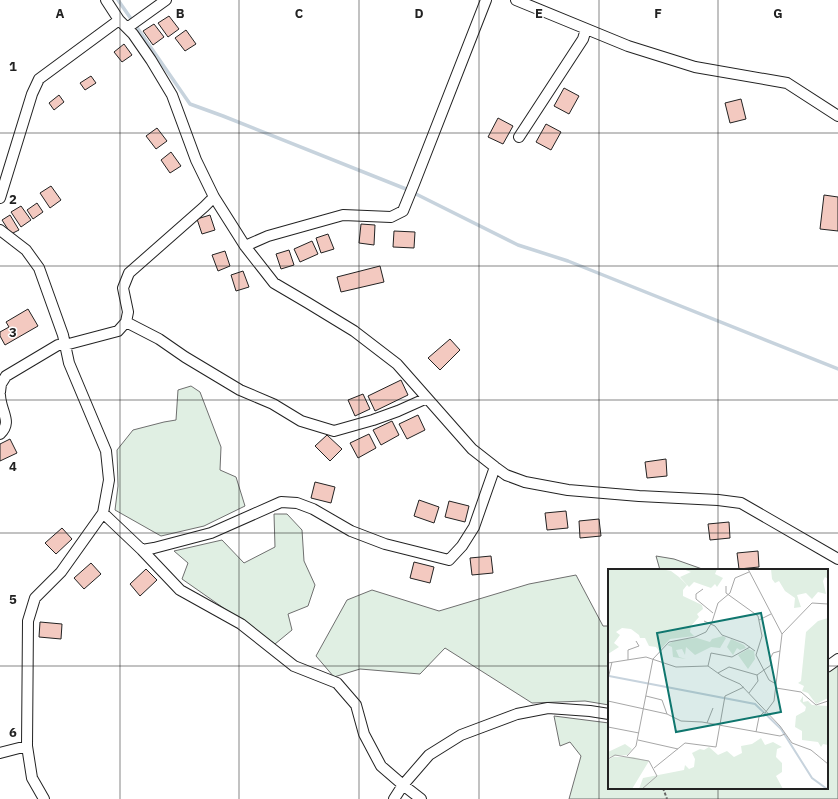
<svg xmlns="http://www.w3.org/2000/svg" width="838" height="799" font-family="'IBM Plex Sans',sans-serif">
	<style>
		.green { fill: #e0efe3; stroke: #6f6f6f }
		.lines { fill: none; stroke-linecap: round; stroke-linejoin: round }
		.stream { stroke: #c7d3dd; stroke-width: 3.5 }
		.building { fill: #f3c9c0; stroke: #222 }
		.minor-casing { stroke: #222; stroke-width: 12 }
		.path { stroke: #646464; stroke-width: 2; stroke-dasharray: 3 2; stroke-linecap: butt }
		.minor { stroke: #fff; stroke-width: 10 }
		.grid { fill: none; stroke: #222; stroke-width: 1; stroke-opacity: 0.55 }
		.inset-river { fill: none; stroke: #c7d3dd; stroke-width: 2 }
		.inset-road { fill: none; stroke: #a7a7a7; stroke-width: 1 }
		.view { fill: #0f766e; fill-opacity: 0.15; stroke: #0f766e; stroke-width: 2 }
		.inset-edge { fill: none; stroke: #222; stroke-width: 2 }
		.grid-label { font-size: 13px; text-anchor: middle; font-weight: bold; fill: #222; stroke: #fff; stroke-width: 3; stroke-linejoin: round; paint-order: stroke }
	</style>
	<rect width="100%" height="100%" fill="#fff"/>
	<path class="green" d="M191,386L200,392L221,447L220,470L236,477L245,506L204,526L161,536L115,510L118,486L117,450L133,430L164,422L176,420L178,390Z
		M274,514H287L302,530L304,561L315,585L308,606L288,614L292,630L275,644L182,579L188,563L174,551L222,540L244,563L275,547Z
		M656,556L674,559L705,570H660Z
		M576,575L603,626H609V705L585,701L532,703L445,648L420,674L360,669L334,677L316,656L347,600L372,590L439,611L529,584Z
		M838,664V799H569L581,756L570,742L560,746L554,716L609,723V788H827V672Z"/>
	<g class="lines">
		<path class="stream" d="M118,0L190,104L223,116L406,189L518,245L568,261L838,369"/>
	</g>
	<path class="building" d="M169,16L179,29L168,37L158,23Z
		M154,24L164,37L153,45L143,31Z
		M186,30L196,44L185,51L175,38Z
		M124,44L132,55L122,62L114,52Z
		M91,76L96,83L85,90L80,83Z
		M564,88L579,96L569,114L554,106Z
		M59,95L64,102L54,110L49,103Z
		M741,99L746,119L730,123L725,103Z
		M498,118L513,126L503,144L488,137Z
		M546,124L561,132L551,150L536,142Z
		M157,128L167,141L156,149L146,136Z
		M171,152L181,166L170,173L161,160Z
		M51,186L61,200L50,208L40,193Z
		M824,195L838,197V231L820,229Z
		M37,203L43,212L33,219L27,210Z
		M21,206L31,220L21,227L11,212Z
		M10,215L19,230L11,234L2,220Z
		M210,215L215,230L202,234L197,219Z
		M361,224L375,225L374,245L359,243Z
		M394,231L415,232L414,248L393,247Z
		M328,234L334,249L321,253L316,238Z
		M312,241L318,254L300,262L294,249Z
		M289,250L294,265L281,269L276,254Z
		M225,251L230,266L218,271L212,255Z
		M380,266L384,282L341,292L337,277Z
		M243,271L249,287L236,291L231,275Z
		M28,309L38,326L5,345L0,336V332L9,327L6,322Z
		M450,339L460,350L440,370L428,358Z
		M401,380L408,395L375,411L368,396Z
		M363,394L370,409L355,416L348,400Z
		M418,415L425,430L407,439L399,424Z
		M392,421L399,435L381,445L373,430Z
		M369,434L376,448L358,458L350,443Z
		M327,435L342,449L330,461L315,446Z
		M10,439L17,453L0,461V444Z
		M666,459L667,476L647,478L645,462Z
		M315,482L335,487L331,503L311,498Z
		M419,500L439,507L434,523L414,516Z
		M449,501L469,506L465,522L445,517Z
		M566,511L568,528L547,530L545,513Z
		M599,519L601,536L580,538L579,521Z
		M729,522L730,538L710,540L708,524Z
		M62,528L72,539L56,554L45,543Z
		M758,551L759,567L739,569L737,553Z
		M491,556L493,573L472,575L470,558Z
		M414,562L434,567L430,583L410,578Z
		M91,563L101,574L84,589L74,578Z
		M146,569L157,580L140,596L130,584Z
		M40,622L62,624L61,639L39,637Z"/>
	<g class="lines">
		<defs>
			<path id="minor" d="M106,0L119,20L133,34L151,60L172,95L196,160L214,197L245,246L274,283L308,303L354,331L397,364L472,449L495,467L506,475L525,482L568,490L639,496L718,500L741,503L838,559
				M516,0L628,46L695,67L787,83L838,116
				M127,28L166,0
				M519,137L583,39L586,29
				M0,198L32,94L39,79L119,20
				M0,230L26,250L39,268L63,335L69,363L106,451L109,480L103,513L61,572L35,598L28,621L27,746L32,778L44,799
				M245,246L268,236L343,215L391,217L403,211L414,184L486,0
				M126,322L159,339L185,357L240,390L273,404L301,421L334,431L373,420L398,411L427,398
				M0,392L1,384L6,376L58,345H65L118,331L126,322L128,312L123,288L129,273L204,207L214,197
				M0,395C0,399 1,402 2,406C5,417 10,424 0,434
				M103,513L142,550L180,590L241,624L294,666L337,683L356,705L364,734L381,766L403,785L421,799
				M142,550L154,548L211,533L281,502L297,503L313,509L351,531L385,544L449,560L462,546L474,527L495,467
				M827,667L838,659
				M0,753L27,746
				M394,799L403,785L429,755L461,735L517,714L548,708L590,711L609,714"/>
		</defs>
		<use href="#minor" class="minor-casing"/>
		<path class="path" d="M663,788L667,799"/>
		<use href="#minor" class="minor"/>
	</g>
	<path class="grid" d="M120,0V799M239,0V799M359,0V799M479,0V799M599,0V799M718,0V570M0,133H838M0,266H838M0,400H838M0,533H838M0,666H609M827,666H838M718,788V799"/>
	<g transform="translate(608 569)">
		<rect width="220" height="220" fill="#fff"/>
		<path d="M0,0H53L63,2L71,8L79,16L75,21V27L94,36L95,40L89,45L91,48L83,57L82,63L86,67L62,70L51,82L48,78L41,77L37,69H32L31,66L23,60L14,59L8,63L12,66L6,74L11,78L0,85ZM75,0H109L107,5L115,9L109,18L107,15L103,19L86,13L81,18L72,8L83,3ZM163,0H220V10L217,8L215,12L218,25L210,23L204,30L198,24L189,26L193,38L186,39L187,29L177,22L171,12L167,14L164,10ZM220,49V129L208,135L200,124L194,122L196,117L190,114L193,112L198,63L210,52ZM115,67L118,69L112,79L103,78L87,86L78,78L77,86L74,80L68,81L71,88L78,90L65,88L64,78L59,76L68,71L89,69L102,73L104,70ZM123,70L136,76L138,79L132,81L129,79L125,86L119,78ZM140,80L146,82L147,90L140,100L130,86ZM195,127V133L200,132L204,136L220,137V176L215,175L213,178L210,173L194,171V162L187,158L188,147L197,142L198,138L192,132ZM153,169L157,176L165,173L174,178L169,180L168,188L174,194V203L168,207L175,220H31L35,209L76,201L77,196L81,200L86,198L87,190L84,184L92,180L96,181L101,178L110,186L119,182L126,188L134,184L133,177L144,175ZM17,175L24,180L19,186L0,188V183ZM5,188H25L41,192L24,220H0V191Z" fill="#e0efe3"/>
		<path class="inset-river" d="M1,107L147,135L173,160L204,209L219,220"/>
		<path class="inset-road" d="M140,0L174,65M118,17V24L150,47L154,67L148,86L161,111L168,115M95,20L88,25V30L105,44M151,51L163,45M96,52L107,57L114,66L136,74L147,82M20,91V81L31,77L28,72M0,94L38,88L68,98L100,97L114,107L132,115L172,157L184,174L203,181L220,195M100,97L103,84L124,88L142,78M110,104L121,98L149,106M149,106L163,96L162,90L165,84L172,82M0,110L4,93M168,119L193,123L208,136L220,132M141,124L150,112L149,106M38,127L54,131L59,145M0,132L59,145L73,152L94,153L172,167L177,165M157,144L166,132L174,65L204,34L220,35M99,154L105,139M0,158L31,164M148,163L151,148L156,143M30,171L70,180M19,187L28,177L45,90L61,73L87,68L98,63L104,53L110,34L122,24L127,9L141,3M0,190L7,186L41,192L49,207L34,220M46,199L77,174L108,178L117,127L136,118"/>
		<path class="view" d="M153,44L173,143L68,163L49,64Z"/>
		<rect width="220" height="220" class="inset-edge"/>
	</g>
	<g class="grid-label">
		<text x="60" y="18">A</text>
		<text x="180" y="18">B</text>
		<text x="299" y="18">C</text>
		<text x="419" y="18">D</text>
		<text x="539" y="18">E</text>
		<text x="658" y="18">F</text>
		<text x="778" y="18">G</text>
		<text x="13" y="71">1</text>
		<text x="13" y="204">2</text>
		<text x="13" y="337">3</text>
		<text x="13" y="471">4</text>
		<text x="13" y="604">5</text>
		<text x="13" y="737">6</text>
	</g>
</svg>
